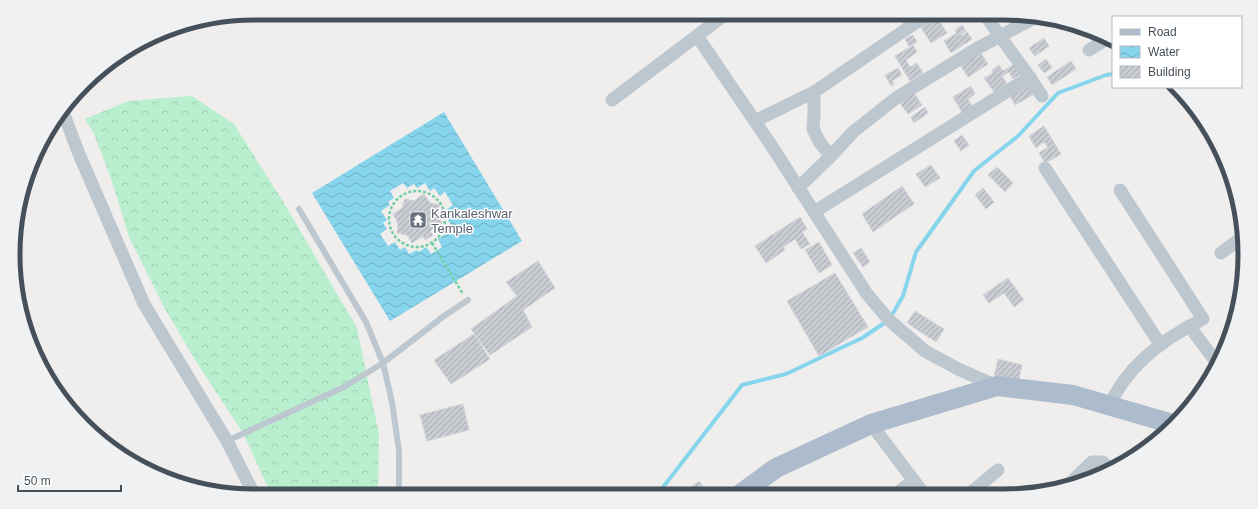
<svg xmlns="http://www.w3.org/2000/svg" width="1258" height="509" font-family="Arial,sans-serif">
	<style>
		.forest { fill: url(#forest-crowns) }
		.water { fill: url(#water-waves); fill-rule: evenodd }
		.lines { fill: none; stroke-linecap: round; stroke-linejoin: round }
		.stream { stroke: #86d5ec; stroke-width: 4 }
		.building { fill: url(#building-hatch); stroke: #d1d3d9 }
		.path { stroke: #71cda2; stroke-width: 2.5; stroke-dasharray: 3 2; stroke-linecap: butt }
		.lane { stroke: #bdc7cf; stroke-width: 6 }
		.street { stroke: #bdc7cf; stroke-width: 13 }
		.primary { stroke: #acbccc; stroke-width: 20 }
		.labels { text-anchor: middle; dominant-baseline: central; stroke-width: 3; stroke-linejoin: round; paint-order: stroke }
		.worship-label { font-size: 13px; fill: #5b616d; stroke: #fff; text-anchor: start }
		.rim { fill: none; stroke: #45505a; stroke-width: 5 }
	</style>
	<defs>
		<pattern id="forest-crowns" width="20" height="18" patternUnits="userSpaceOnUse"><rect width="20" height="18" fill="#b9efcf"/><path d="M2 6a3 3 0 1 1 6 0M12 15a3 3 0 1 1 6 0" fill="none" stroke="#a0cfb4"/></pattern>
		<pattern id="water-waves" width="16" height="10" patternUnits="userSpaceOnUse"><rect width="16" height="10" fill="#86d5ec"/><path d="M0 5q4-4 8 0t8 0" fill="none" stroke="#6fafc2"/></pattern>
		<pattern id="building-hatch" width="6" height="6" patternUnits="userSpaceOnUse"><rect width="6" height="6" fill="#c9ccd2"/><path d="M-1 1l2-2M0 6l6-6M5 7l2-2" fill="none" stroke="#a5a8ad"/></pattern>
	</defs>
	<rect width="100%" height="100%" fill="#f0eded"/>
	<path class="forest" d="M192,96L234,124L287,208L357,328L379,434L378,496H272L243,433L197,363L165,309L129,237L112,181L94,134L85,119L128,101Z"/>
	<path class="water" d="M444,112L522,241L390,321L312,193ZM403,183L407,188L414,184L417,188L425,183L430,191L434,188L440,196L445,192L453,205L447,209L452,216L447,219L452,226L443,232L444,235L438,239L442,247L431,254L426,247L419,252L417,250L409,254L405,247L400,250L395,242L388,246L380,234L387,229L383,223L387,220L381,211L390,205L388,202L394,198L390,191Z"/>
	<g class="lines">
		<path class="stream" d="M657,495L742,385L786,374L862,338L889,320L903,296L916,252L974,171L1018,136L1058,93L1106,75L1113,74"/>
	</g>
	<path class="building" d="M896,13H916L919,18L911,24L907,18L904,20L906,24L904,25Z
		M936,16L947,33L931,43L920,26Z
		M962,25L966,31L961,34L962,36L967,32L972,39L951,53L944,41L957,33L955,30Z
		M913,35L917,42L909,46L905,39Z
		M1044,38L1049,46L1035,56L1029,48Z
		M913,45L917,52L906,60L910,67L917,63L923,73L910,81L895,56Z
		M979,50L988,64L968,77L959,63Z
		M1046,59L1052,68L1044,73L1038,65Z
		M1071,61L1076,69L1052,85L1047,77Z
		M1018,62L1024,72L1013,79L1009,72L1002,76L1007,84L994,92L984,78L993,73L992,70L999,65L1003,71Z
		M898,68L902,75L892,81L894,84L891,86L885,75Z
		M1030,82L1036,93L1015,105L1009,95Z
		M971,86L975,94L968,99L973,108L963,114L953,97Z
		M914,93L922,105L908,114L900,103Z
		M925,107L928,113L914,123L911,117Z
		M1044,126L1061,154L1045,163L1039,153L1048,147L1044,142L1036,148L1029,136Z
		M962,135L969,145L961,151L954,141Z
		M931,165L940,178L925,187L916,174Z
		M997,167L1013,183L1005,192L988,175Z
		M902,186L914,204L873,232L862,214Z
		M983,188L994,202L986,209L975,195Z
		M424,194L430,203L440,205L437,216L442,223L430,231L433,235L425,240L423,236L412,243L407,235L397,233L398,223L393,214L402,208L405,199L414,201Z
		M800,217L807,229L802,232L810,244L801,249L795,239L783,247L785,250L766,263L755,246Z
		M819,242L832,265L819,273L805,250Z
		M861,248L870,262L863,267L853,253Z
		M538,261L555,288L523,310L532,327L490,355L471,329L517,296L506,282Z
		M835,273L868,327L819,356L787,301Z
		M1008,278L1024,300L1014,307L1004,293L989,303L983,295Z
		M915,311L944,329L936,342L907,323Z
		M474,334L490,359L451,384L434,360Z
		M998,359L1022,365L1018,383L994,377Z
		M463,404L469,430L427,441L420,415Z
		M699,481L708,494L682,495Z"/>
	<g class="lines">
		<path class="path" d="M389 219a28 28 0 1 1 56 0a28 28 0 1 1-56 0Z
			M432,243L463,294"/>
		<path class="lane" d="M299,209L366,322L383,363L392,402L399,451V496
			M227,441L344,387L383,363L444,316L468,300"/>
		<path class="street" d="M984,13C1002,41 1024,67 1042,96
			M697,36L771,145L867,294L889,320L925,351L958,369L997,386
			M1089,50L1105,40
			M612,100L727,13
			M63,112L79,154L144,304L227,441L255,496
			M755,121L814,92
			M831,156L820,143L813,129L814,114V92L930,13
			M1223,160L1224,161
			M1045,168L1160,344
			M798,188L831,156L853,132L896,98L976,49L1034,18
			M814,212L1030,77
			M1221,253L1244,236
			M1189,326L1217,363
			M1110,405C1127,365 1165,338 1203,319L1120,190
			M871,424L924,494
			M1068,485L1092,462H1103L1110,469
			M237,493L253,492
			M896,494L913,481
			M969,494L998,470"/>
		<path class="primary" d="M739,495L776,468L871,424L997,386L1073,395L1173,424"/>
	</g>
	<defs>
		<symbol id="temple-square" viewBox="-11 -11 22 22"><rect x="-9" y="-9" width="18" height="18" rx="4" fill="#6b7280" stroke="#fff"/><path d="M0-6L5-2H3V0L6.5 2.5H4V6H1.5V3h-3V6H-4V2.5H-6.5L-3 0V-2H-5Z" fill="#fff"/></symbol>
	</defs>
	<g fill-rule="evenodd">
		<use href="#temple-square" x="408" y="210" width="20" height="20"/>
	</g>
	<g class="labels">
		<g class="worship-label">
			<text x="431" y="213">Kankaleshwar<tspan x="431" dy="15">Temple</tspan></text>
		</g>
	</g>
	<path d="M0 0H1258V509H0ZM254 20H1004A234 234 0 0 1 1238 254V255A234 234 0 0 1 1004 489H254A234 234 0 0 1 20 255V254A234 234 0 0 1 254 20Z" fill="#f0f1f2" fill-rule="evenodd"/>
	<path class="rim" d="M254 20H1004A234 234 0 0 1 1238 254V255A234 234 0 0 1 1004 489H254A234 234 0 0 1 20 255V254A234 234 0 0 1 254 20Z"/>
	<rect x="1112" y="16" width="130" height="72" fill="#ffffff" stroke="#b5b9bd"/>
	<rect x="1120" y="29" width="20" height="6" fill="#acbccc" stroke="#b5b9bd"/>
	<text x="1148" y="36" font-size="12" fill="#45505a">Road</text>
	<rect x="1120" y="46" width="20" height="12" fill="url(#water-waves)" stroke="#b5b9bd"/>
	<text x="1148" y="56" font-size="12" fill="#45505a">Water</text>
	<rect x="1120" y="66" width="20" height="12" fill="url(#building-hatch)" stroke="#b5b9bd"/>
	<text x="1148" y="76" font-size="12" fill="#45505a">Building</text>
	<path d="M18 485v6h103v-6" fill="none" stroke="#45505a" stroke-width="2"/>
	<text x="24" y="485" font-size="12" fill="#45505a" stroke="#ffffff" stroke-width="3" paint-order="stroke">50 m</text>
</svg>
